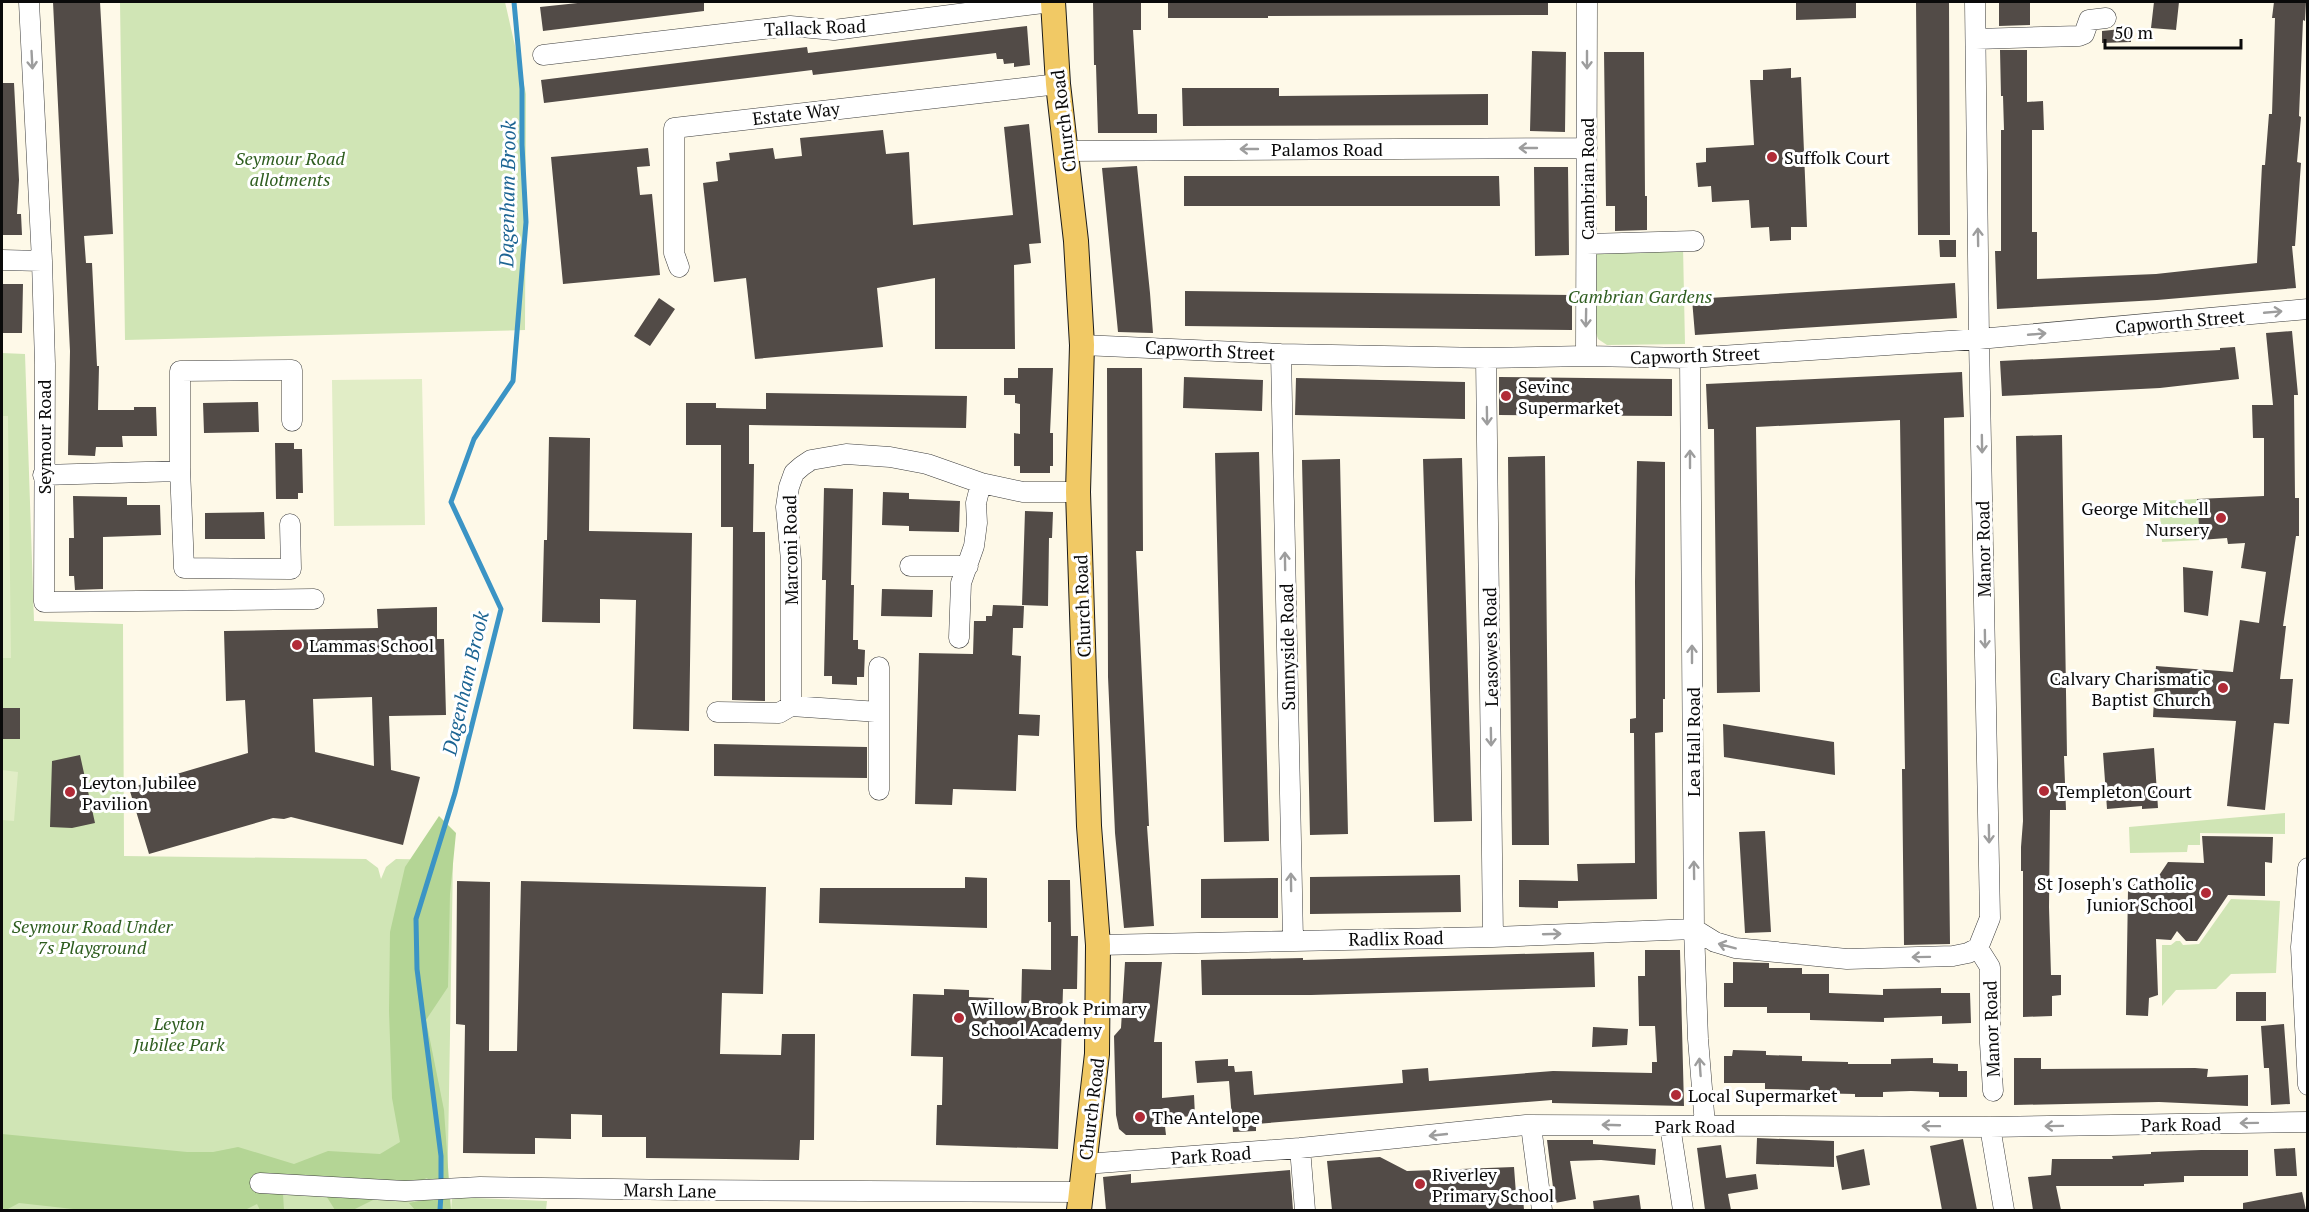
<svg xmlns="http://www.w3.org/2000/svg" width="2309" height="1212" font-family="'PT Serif',serif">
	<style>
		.green { fill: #d0e5b5 }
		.forest { fill: #b4d595 }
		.pitch { fill: #e1edc6 }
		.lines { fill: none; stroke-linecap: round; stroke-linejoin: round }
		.stream { stroke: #3b94c5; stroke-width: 5 }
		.building { fill: #524b47; fill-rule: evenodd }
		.minor-casing { stroke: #3d3d3d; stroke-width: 21 }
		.major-casing { stroke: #1b1b1b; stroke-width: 26 }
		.minor { stroke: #fff; stroke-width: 20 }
		.major { stroke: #f1c965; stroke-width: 24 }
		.oneway { stroke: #9d9d9d }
		.poi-dot { fill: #b12b37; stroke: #fff; stroke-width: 2 }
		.labels { text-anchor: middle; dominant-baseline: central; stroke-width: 6; stroke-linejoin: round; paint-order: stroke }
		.street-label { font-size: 18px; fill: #0a0a0a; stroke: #fff }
		.poi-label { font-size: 18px; fill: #0a0a0a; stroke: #fff; text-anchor: start }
		.park-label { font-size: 18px; font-style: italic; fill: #2e5d1f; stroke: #fff }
		.water-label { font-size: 20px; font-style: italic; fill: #1c6493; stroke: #fff }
	</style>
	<rect width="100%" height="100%" fill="#fef9e8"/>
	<path class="green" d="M120,2H505L526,94L525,330L125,340Z
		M1683,246L1685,344L1607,345L1598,339L1595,330V249Z
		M2,353L25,354L34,621L123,624L124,856L366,859L378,868L381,879L386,867L396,859L453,860L447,1210H2Z
		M2197,499L2200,540L2162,542L2159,501Z
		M2285,813V834L2200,833V845H2188L2187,852L2130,853L2129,827Z
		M2231,899L2280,901L2276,973L2231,974L2216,989L2176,990L2162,1006V945H2171L2176,941H2180L2183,945L2199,944Z
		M452,1197L547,1201L546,1210H451Z"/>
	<path class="forest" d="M439,816L456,833L450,894L448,987L426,1020L444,1110L451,1210H415L409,1203L442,1196L427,1178L379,1197L353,1210H335L315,1178L283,1194L284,1210H260L257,1204L245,1210H82L19,1203L6,1210H2V1134L187,1152H213L238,1147L294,1164L328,1151L380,1154L400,1142L392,1098L389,1011L390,932L405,867Z"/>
	<path class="pitch" d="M422,379L425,525L334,526L332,380Z
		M2,416H8L11,658H2Z
		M2,770L18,772L14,821L2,820Z"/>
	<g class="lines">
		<path class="stream" d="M441,1185V1156L417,969L416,919L455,793L501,609L451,502L474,439L513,381L526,222L522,145V89L514,2
			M440,1210L441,1194"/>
	</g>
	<path class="building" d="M53,2H100L113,234L84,236L86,263H92L97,366H99L98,410H134V407H156L157,436H122L123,447H96L95,456L68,455L70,351Z
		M587,2H704V11L543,31L540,7Z
		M1093,2H1141V30H1133L1138,114H1157V133H1098L1096,65H1094Z
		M1168,2H1548V15L1268,16V18H1168Z
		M1796,2H1856V18L1796,20Z
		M1916,2H1949L1950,235H1918Z
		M1999,2H2030V25L1999,26Z
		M2154,2H2179L2176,30L2151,28Z
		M2274,2H2306L2305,21L2303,20L2299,116L2301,117L2297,162L2301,163L2295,246H2292L2296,288L2157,300L1997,309L1995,251H2001V130H2004L2003,96H2001L2000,50H2027V102L2043,101L2044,130H2032V232H2037V279L2156,274L2257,263L2262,165H2265L2269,114H2272L2275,18H2272Z
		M1027,26L1030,65L1014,67V63L1004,64L1003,59H997L996,53L813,75L812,70L544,103L541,80L807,47L808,53Z
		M2131,28V42L2102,43V31Z
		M1532,51L1566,52L1565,132L1530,131Z
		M1604,52H1644L1645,196H1647V230L1615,231V206H1606Z
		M1791,68V78L1801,77L1807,227H1791V240L1770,241L1769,227L1751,228L1749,200L1712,202L1711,186L1698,187L1696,163L1706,162V148L1754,145L1750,80H1763V70Z
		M2,83H14L19,180L17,214H21L22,235H2Z
		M1182,88H1279V96L1488,94V125L1183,126Z
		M1029,124L1041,243L1029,244L1031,263L1014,265L1015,349H935V278L877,288L883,347L755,359L746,278L714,282L703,183L718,181L716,162L730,160L729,153L773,148L775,159L802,156L800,138L883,130L886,154L909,152L913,225L1013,215L1004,127Z
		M648,148L650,166L637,167L640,195L652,194L660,275L563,284L551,157Z
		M1137,166L1150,293L1153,333L1118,332L1102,168Z
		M1534,167H1568L1569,255L1535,256Z
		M1184,176H1499L1500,206H1184Z
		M1939,240H1956V257H1940Z
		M1955,283L1957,318L1695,335L1692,299Z
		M2,284H23L22,333H2Z
		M1185,291L1572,295V330L1185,326Z
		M659,298L675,309L650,346L634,336Z
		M2292,331L2298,395H2294L2295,498H2299V536H2296L2283,626H2286L2280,679H2293L2289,724L2274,723L2265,810L2227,806L2236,721L2153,717L2156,666L2233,672L2240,620L2259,623L2266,572L2241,568L2245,543L2228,544L2227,538L2200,540L2197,499L2264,496V438H2253L2252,405H2273L2266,333Z
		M2235,347L2239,379L2160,388L2002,396L2000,361L2220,350V348Z
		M1018,368H1053L1050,433H1053V466H1050V473H1020V466H1014V433L1020,434V404L1015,403V395H1004V378H1018Z
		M1107,368H1142L1143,551H1136L1149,826H1147L1154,926L1124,928L1115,833L1108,677Z
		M1962,372L1964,417L1944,418L1950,944L1904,945L1902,769H1905L1900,420L1756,427L1760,692L1717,693L1714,429H1708L1706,384Z
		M1184,377L1263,380L1262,411L1183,408Z
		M1499,377L1672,379V416L1499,415Z
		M1296,378L1465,382V419L1295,415Z
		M766,393L967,396L966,428L749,425V464H754L753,532H765V701L732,700L733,527H721V445H686V403H716V408L766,409Z
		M258,402L259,432L204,433L203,403Z
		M2062,435L2067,756H2064L2066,810H2050L2049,907L2051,975H2061V995L2052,996V1016L2023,1017V871H2021V847L2023,821L2016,436Z
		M549,437L590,438L589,531L692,533L689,731L633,729L636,600L600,599V623L542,622L544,540H547Z
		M275,443H294V449H302L303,493H298V499H276Z
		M1259,452L1269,841L1224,842L1215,453Z
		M1545,456L1549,845H1512L1508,457Z
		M1462,458L1472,821L1434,822L1423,459Z
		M1340,459L1348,834L1310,835L1302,460Z
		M1637,461L1665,462V699H1663V732L1655,733L1657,899L1558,901V908L1519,907V880L1578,881L1577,864L1635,863L1634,733H1630V719L1636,718L1635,582Z
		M824,488L853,489L851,585H854L853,640H858V649L865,650L864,677H857V685L832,684V676H824L826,580H822Z
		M883,492L909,493V499L960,501L959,532L909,531V526L882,525Z
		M73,496L127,497V505H160L161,535L103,537V589L75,590L74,576H69V538H74Z
		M1025,511L1053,512L1052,538H1049L1048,606L1022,605Z
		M264,512L265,539H205V513Z
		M2183,567L2213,571L2208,616L2184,612Z
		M882,589L933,590L932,617L881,616Z
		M993,605L1024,606L1023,628H1013L1012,655L1021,656L1019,714L1040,715L1039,736L1018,735L1016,791L953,789L952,805L915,804L919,653L973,654L974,621H986V616H992Z
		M437,607V639H444L446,715L389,716L391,770L420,777L403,845L291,817L284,819L273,818L149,854L129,788L248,753L245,700L226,701L224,631L378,628L377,609ZM372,697L374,766L315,752L313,699Z
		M2,708H20V739H2Z
		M1723,724L1834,742L1835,775L1724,757Z
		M714,744L867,747V778L714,776Z
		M2154,748L2158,808L2142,809V806L2107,809L2103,753Z
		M80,755L95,823L72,828L50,827L52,761Z
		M1765,831L1771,932L1745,933L1739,832Z
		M2202,836L2273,837L2272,863L2265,862V896L2228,895L2197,941H2186L2177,931L2171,940L2156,939L2158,995L2149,998L2148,1016L2126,1015L2128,890L2137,882L2154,883L2168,862L2204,863Z
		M1460,875L1461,912L1310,914V877Z
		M965,877L987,878V928L819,923L820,888H965Z
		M1278,878V918H1201V879Z
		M1048,880H1070L1071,936H1078L1077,989H1063L1058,1149L936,1145L937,1105H942L943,1057L911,1056L913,994L944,995V989L969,990V997L994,998L993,1013L1021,1014L1022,969L1051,970V922H1048Z
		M457,881L490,882L489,1051H517L521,881L766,887L763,994L722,993L720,1054L781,1055L782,1034H815L814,1140H800L799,1160L646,1158V1137H602V1115L571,1114V1139L535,1138V1154L463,1153L465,1025L456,1024Z
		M1645,950H1680L1684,1106L1552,1103V1100L1256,1124V1131L1233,1132L1229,1081L1197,1083L1195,1061L1228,1059V1066H1234L1235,1072L1252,1071L1254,1095L1403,1083L1402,1070L1428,1068L1429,1081L1553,1071L1652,1073V1062H1657L1655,1026H1639L1638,976H1645Z
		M1594,952L1595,987L1311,995H1202L1201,960L1303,958V960Z
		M1125,962H1162L1154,1042H1162V1098L1194,1095L1195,1116L1164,1118L1166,1135H1126L1119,1129L1116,1115L1114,1036L1121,1028Z
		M1733,962L1769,963V968H1802V974H1829V993L1883,995V989L1941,988V993H1970L1971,1023L1942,1024V1016L1884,1018V1022L1810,1020V1013H1767V1007H1724V983H1733Z
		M2236,992H2266V1021H2236Z
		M2284,1024L2290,1104L2271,1105L2269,1068H2264L2261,1026Z
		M1593,1027L1628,1029L1627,1045L1592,1047Z
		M1733,1050L1766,1051V1055L1802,1056V1061L1848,1062V1064H1891V1059L1933,1058V1063L1958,1064V1071H1967V1097H1939V1092L1911,1091L1883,1092V1097H1855V1094L1806,1093V1090L1765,1089V1083H1724V1056H1732Z
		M2014,1058H2041V1069L2195,1068L2208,1069L2207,1077L2248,1075V1106L2159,1102L2014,1105Z
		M1757,1138L1834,1141V1167L1756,1164Z
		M1963,1139L1977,1210H1942L1930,1146Z
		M1547,1140H1593V1144L1656,1149L1655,1165L1601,1160L1570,1161L1576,1199L1555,1203Z
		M1721,1145L1726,1178L1756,1174L1758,1189L1728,1194L1731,1210H1705L1697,1148Z
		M2295,1148L2297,1176H2276L2274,1149Z
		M1864,1149L1870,1185L1842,1190L1836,1156Z
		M2201,1150H2248V1176H2184V1182L2144,1184V1186H2056L2061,1210H2033L2028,1177L2051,1175L2052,1159H2113L2112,1156L2151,1154V1152Z
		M1380,1157L1407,1171L1514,1167L1516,1194L1523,1197L1524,1210H1332L1327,1161Z
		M1290,1170L1293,1210H1106L1103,1177L1131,1174V1183Z
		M2302,1192L2306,1210H2243V1203Z
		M1639,1195L1641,1210H1594L1593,1201Z"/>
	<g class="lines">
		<defs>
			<path id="minor" d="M29,2L42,261L45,364L44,602L314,599
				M1975,2L1979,339L1990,918L1978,948
				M1976,39L2079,36L2084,34L2089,20L2106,18
				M543,55L790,26L834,30L1051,2
				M1067,151L1587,148
				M1587,244L1694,241
				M2,260L42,261
				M679,267L674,253V128L1058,84
				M1082,345L1281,354L1486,358L1586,356L1690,358L1979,339L2308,309
				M1281,354L1293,940
				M1586,356L1587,2
				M1486,358L1493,937
				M1690,358L1694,929L1698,1039L1705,1125
				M43,475L180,471
				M290,524L291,569L184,568L180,468V371L292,370V421
				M910,566H968
				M959,638L961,583L974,546L977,523L976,503L981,483
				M717,712L779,713L791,706
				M879,712L791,706V560L786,507L789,487L794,473L802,466L811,460L846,454L890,457L927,464L981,483L1023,492H1078
				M879,790V667
				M2308,868L2301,947L2308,1085
				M1694,929L1715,942L1735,948L1847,959L1953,956L1968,953L1978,948
				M1098,945L1493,937L1694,929
				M1978,948L1990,967V1043L1993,1091
				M1531,1126L1542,1210
				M1670,1126L1683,1210
				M1990,1127L2004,1210
				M1300,1148L1305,1210
				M1085,1164L1300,1148L1526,1125L1990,1127L2308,1122
				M260,1183L405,1191L480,1187L684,1190L1080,1192"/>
			<path id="major" d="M1053,2L1058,84L1076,241L1082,345L1078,492L1089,826L1098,945L1097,1054L1079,1210"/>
		</defs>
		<use href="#minor" class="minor-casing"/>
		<use href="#major" class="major-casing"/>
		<use href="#minor" class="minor"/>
		<use href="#major" class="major"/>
	</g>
	<defs><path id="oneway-shaft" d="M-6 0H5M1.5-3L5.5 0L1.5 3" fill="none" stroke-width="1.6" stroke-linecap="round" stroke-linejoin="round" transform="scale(1.5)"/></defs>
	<g class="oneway">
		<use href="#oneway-shaft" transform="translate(32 60) rotate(87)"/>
		<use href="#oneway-shaft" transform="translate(1587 60) rotate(90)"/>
		<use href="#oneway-shaft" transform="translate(1528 148) rotate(180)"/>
		<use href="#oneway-shaft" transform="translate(1249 149) rotate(180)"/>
		<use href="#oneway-shaft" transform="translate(1978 237) rotate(-91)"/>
		<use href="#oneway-shaft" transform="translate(2273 312) rotate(-5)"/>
		<use href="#oneway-shaft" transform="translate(1586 318) rotate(91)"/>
		<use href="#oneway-shaft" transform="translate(2037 334) rotate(-5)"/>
		<use href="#oneway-shaft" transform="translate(1487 416) rotate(89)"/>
		<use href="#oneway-shaft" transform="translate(1982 444) rotate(89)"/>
		<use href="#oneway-shaft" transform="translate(1690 459) rotate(-90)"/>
		<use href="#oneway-shaft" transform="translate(1285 561) rotate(-91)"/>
		<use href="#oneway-shaft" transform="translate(1985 639) rotate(89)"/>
		<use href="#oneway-shaft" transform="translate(1692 654) rotate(-90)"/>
		<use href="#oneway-shaft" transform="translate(1491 737) rotate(89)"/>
		<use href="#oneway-shaft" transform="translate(1989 834) rotate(89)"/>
		<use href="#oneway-shaft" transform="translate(1694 870) rotate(-91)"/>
		<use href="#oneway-shaft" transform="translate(1291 882) rotate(-91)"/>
		<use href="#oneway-shaft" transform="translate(1552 934) rotate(-2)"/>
		<use href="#oneway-shaft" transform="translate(1727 946) rotate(-165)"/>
		<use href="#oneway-shaft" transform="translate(1921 957) rotate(179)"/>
		<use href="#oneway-shaft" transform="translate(1700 1067) rotate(-94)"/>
		<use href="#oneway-shaft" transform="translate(2249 1123) rotate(179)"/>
		<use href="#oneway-shaft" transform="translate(1611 1125) rotate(-178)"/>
		<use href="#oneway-shaft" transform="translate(1931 1126) rotate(-179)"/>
		<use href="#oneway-shaft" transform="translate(2054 1126) rotate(179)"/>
		<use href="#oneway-shaft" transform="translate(1438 1135) rotate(174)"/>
	</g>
	<g class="poi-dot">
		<circle cx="1772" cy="157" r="6"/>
		<circle cx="1506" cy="396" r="6"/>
		<circle cx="2221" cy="518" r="6"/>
		<circle cx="297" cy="645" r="6"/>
		<circle cx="2223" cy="688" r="6"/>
		<circle cx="2044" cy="791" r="6"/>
		<circle cx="70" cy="792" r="6"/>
		<circle cx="2206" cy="893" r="6"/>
		<circle cx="959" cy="1018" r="6"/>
		<circle cx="1676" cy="1095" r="6"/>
		<circle cx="1140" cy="1117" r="6"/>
		<circle cx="1420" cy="1184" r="6"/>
	</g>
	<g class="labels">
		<g class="street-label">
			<text transform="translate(815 27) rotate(-2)">Tallack Road</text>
			<text transform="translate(796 113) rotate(-7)">Estate Way</text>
			<text transform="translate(1063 121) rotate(-97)">Church Road</text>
			<text x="1327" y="149">Palamos Road</text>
			<text transform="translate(1587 179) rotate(-90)">Cambrian Road</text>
			<text transform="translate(2180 321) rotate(-5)">Capworth Street</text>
			<text transform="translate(1210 350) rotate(3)">Capworth Street</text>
			<text transform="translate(1695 355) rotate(-2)">Capworth Street</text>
			<text transform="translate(44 437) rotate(-90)">Seymour Road</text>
			<text transform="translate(1983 549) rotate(-91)">Manor Road</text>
			<text transform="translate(790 550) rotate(-91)">Marconi Road</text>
			<text transform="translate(1082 606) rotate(-92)">Church Road</text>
			<text transform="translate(1287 647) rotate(-91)">Sunnyside Road</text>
			<text transform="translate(1490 647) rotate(-91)">Leasowes Road</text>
			<text transform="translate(1693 742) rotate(-90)">Lea Hall Road</text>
			<text transform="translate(1396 938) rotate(-1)">Radlix Road</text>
			<text transform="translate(1991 1029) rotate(-92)">Manor Road</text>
			<text transform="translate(1091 1109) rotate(-83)">Church Road</text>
			<text transform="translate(2181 1124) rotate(-1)">Park Road</text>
			<text x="1695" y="1126">Park Road</text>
			<text transform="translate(1211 1155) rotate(-4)">Park Road</text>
			<text transform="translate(670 1190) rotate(1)">Marsh Lane</text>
		</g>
		<g class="poi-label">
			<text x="1784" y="157">Suffolk Court</text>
			<text x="1518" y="386">Sevinc<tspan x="1518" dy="21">Supermarket</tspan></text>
			<text x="2209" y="508" text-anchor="end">George Mitchell<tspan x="2209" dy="21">Nursery</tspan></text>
			<text x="309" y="645">Lammas School</text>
			<text x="2211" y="678" text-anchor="end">Calvary Charismatic<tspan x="2211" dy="21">Baptist Church</tspan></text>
			<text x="82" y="782">Leyton Jubilee<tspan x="82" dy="21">Pavilion</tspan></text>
			<text x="2056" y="791">Templeton Court</text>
			<text x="2194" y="883" text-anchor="end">St Joseph's Catholic<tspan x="2194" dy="21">Junior School</tspan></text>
			<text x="971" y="1008">Willow Brook Primary<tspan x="971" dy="21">School Academy</tspan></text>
			<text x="1688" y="1095">Local Supermarket</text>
			<text x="1152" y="1117">The Antelope</text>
			<text x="1432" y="1174">Riverley<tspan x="1432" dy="21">Primary School</tspan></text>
		</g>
		<g class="park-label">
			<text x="290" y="158">Seymour Road<tspan x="290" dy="21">allotments</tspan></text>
			<text x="1640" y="296">Cambrian Gardens</text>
			<text x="92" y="926">Seymour Road Under<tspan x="92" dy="21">7s Playground</tspan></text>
			<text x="179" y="1023">Leyton<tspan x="179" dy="21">Jubilee Park</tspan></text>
		</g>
		<g class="water-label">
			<text transform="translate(507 194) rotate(-89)">Dagenham Brook</text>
			<text transform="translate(465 683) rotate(-77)">Dagenham Brook</text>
		</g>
	</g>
	<rect width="2309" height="1212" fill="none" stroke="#0a0a0a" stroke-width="6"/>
	<path d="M2105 39v9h136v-9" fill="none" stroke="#0a0a0a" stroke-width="3"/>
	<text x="2114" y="39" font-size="18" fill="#0a0a0a" stroke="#ffffff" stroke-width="4.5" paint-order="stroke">50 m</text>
</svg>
